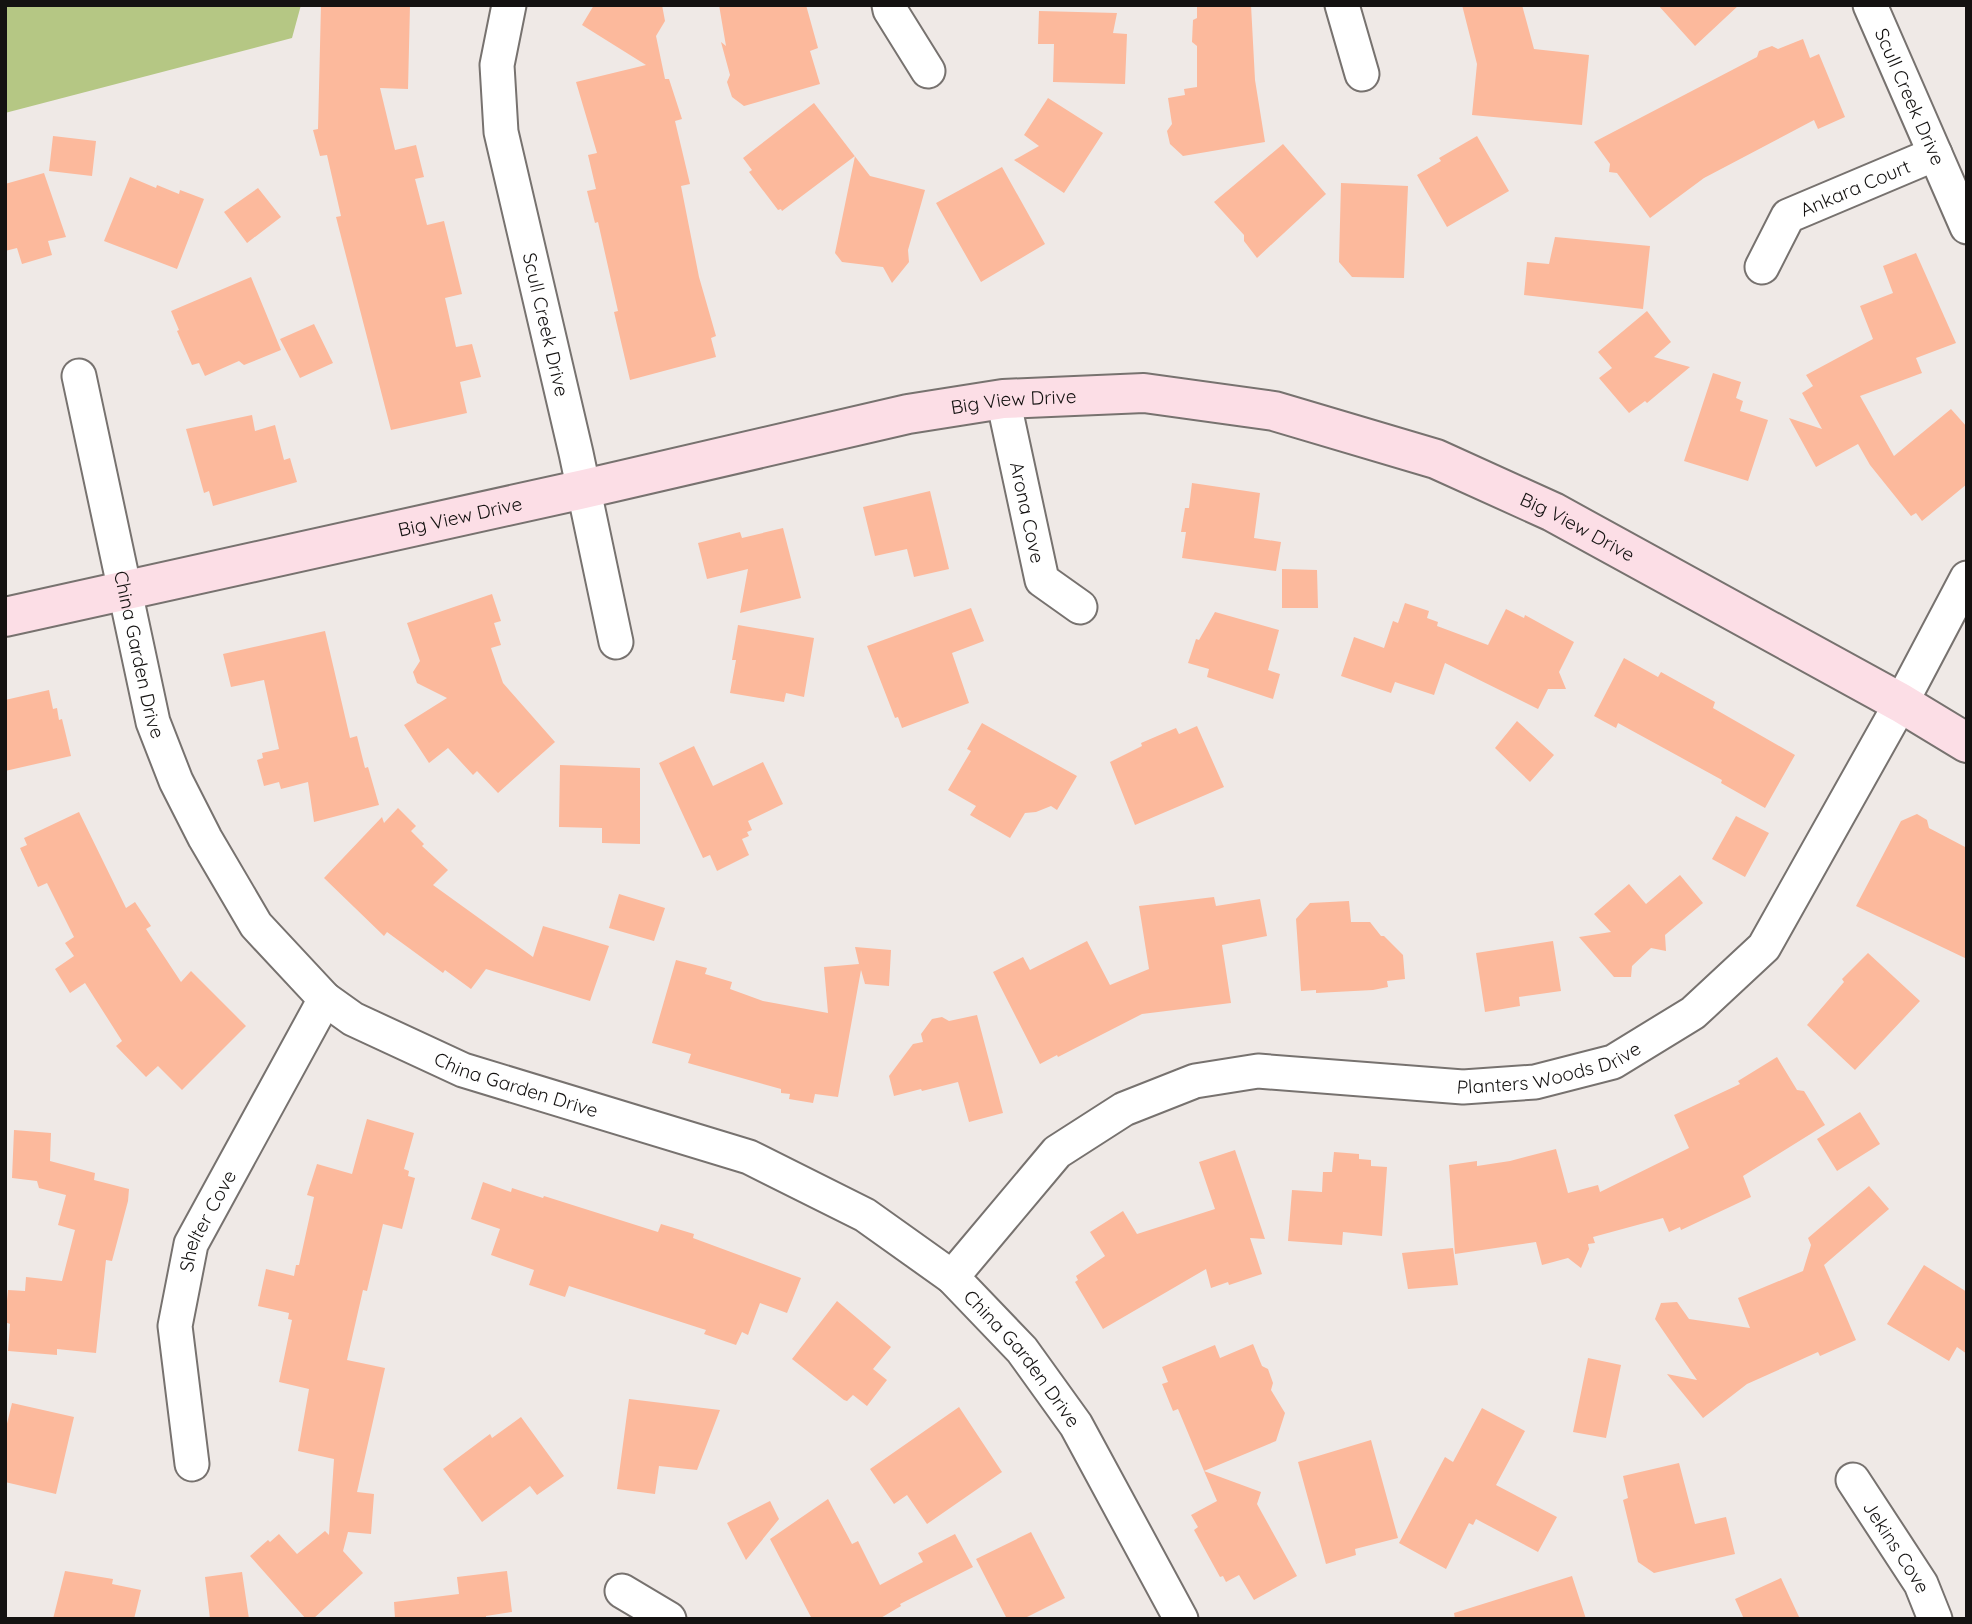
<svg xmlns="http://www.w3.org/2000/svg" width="1972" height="1624" font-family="Quicksand,sans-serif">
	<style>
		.green { fill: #b5c784 }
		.building { fill: #fcb99c }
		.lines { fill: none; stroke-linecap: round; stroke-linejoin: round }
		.street-casing { stroke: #77726f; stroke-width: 37 }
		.secondary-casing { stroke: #77726f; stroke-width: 42 }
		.street { stroke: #fff; stroke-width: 33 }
		.secondary { stroke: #fcdee6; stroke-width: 38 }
		.labels { text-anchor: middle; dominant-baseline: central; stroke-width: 5; stroke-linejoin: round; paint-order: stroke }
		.street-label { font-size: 19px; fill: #141211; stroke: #efe9e6 }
	</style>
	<rect width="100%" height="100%" fill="#efe9e6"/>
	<path class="green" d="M5,5H301L292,38L5,113Z"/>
	<path class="building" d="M321,5H410L408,89L380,88L395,150L416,145L424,177L415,179L427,225L444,221L462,294L445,298L456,347L472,344L481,377L460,382L467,413L391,430L336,217L341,216L327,155L320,156L313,130L318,129Z
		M594,5H662L665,21L656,36L665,79H669L682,119L675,121L690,184L681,186L699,277L716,336L711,338L716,357L630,380L614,312L618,311L598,222L595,223L587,191L596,189L588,155L597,153L576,82L646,65L582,25Z
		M719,5H806L818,48L810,51L820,84L744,106L732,97L727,82L730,75L721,42L726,46Z
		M1197,5H1251L1255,80L1265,142L1183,156L1170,144L1167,131L1172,124L1168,98L1185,95L1184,89L1197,87V46L1192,42L1193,20L1197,18Z
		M1462,5H1522L1534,49L1589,55L1582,125L1472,115L1477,64Z
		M1658,5H1739L1695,46Z
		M1039,11L1117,13L1113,33L1127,34L1125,84L1053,82L1054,44H1038Z
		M1803,39L1810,58L1819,54L1845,117L1818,129L1814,120L1704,178L1650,218L1617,173L1609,172L1610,164L1594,142L1757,57L1759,51L1772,46L1778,49Z
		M1048,98L1103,133L1064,193L1014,160L1039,146L1024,135Z
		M814,103L870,176L925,190L908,250L909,262L892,283L883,267L842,262L835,253L855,156L782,211L781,209L778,210L749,172L752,170L743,158Z
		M53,136L96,141L92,176L49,171Z
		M1477,136L1509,191L1447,227L1417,175L1441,161L1439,158Z
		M1283,144L1326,194L1257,258L1244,241V235L1214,202Z
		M1002,167L1045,244L981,282L936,203Z
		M44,173L66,237L48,241L52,255L22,264L17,248L5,251V184Z
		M130,177L156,188L157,185L179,194L180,190L204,199L177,269L104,241Z
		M1341,183L1408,186L1404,278L1352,277L1339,262Z
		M258,188L281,217L247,243L224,212Z
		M1555,237L1650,246L1643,309L1524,295L1527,262L1549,264Z
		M1916,253L1956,343L1916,358L1922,373L1860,396L1894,456L1951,409L1967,427V484L1922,521L1916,513L1911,516L1870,465L1858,444L1816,467L1789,418L1822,429L1802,393L1813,386L1806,375L1873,339L1860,306L1893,293L1883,266Z
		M251,277L281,350L244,365L239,361L205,376L199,363L192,365L177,331L179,330L171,311Z
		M1647,311L1671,342L1654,357L1690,367L1647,403L1645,401L1629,413L1599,378L1612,368L1598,352Z
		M314,324L333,363L300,378L280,339Z
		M1713,373L1741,382L1736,398L1743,401L1740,411L1768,420L1748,481L1684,461Z
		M252,415L255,431L275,425L284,460L290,458L297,482L213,506L209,491L204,493L186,429Z
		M1192,483L1260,493L1254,538L1281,542L1276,571L1182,558L1186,532H1181L1185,508H1189Z
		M930,491L949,569L914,577L907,549L875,556L863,507Z
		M783,528L801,598L740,613L748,569L707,579L698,543L740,532L742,538Z
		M1282,569L1317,570L1318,608H1282Z
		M492,594L501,621L494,623L501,645L491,648L503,683L555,742L498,793L477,771L473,775L448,748L429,763L404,725L447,698L417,683L413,672L420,661L407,623Z
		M1405,603L1429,611L1427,618L1438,622L1437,626L1488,645L1506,609L1524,618L1525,615L1574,642L1559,672L1566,689H1548L1538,709L1445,663L1434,695L1395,682L1391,693L1341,676L1354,637L1384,648L1393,621L1398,623Z
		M971,608L984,641L952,653L969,703L902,728L898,717L895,718L867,646Z
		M1215,612L1279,630L1268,670L1280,674L1273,699L1207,677L1209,669L1188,663L1196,639L1199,640Z
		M738,625L814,638L804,697L786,693L784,702L730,693L736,660H732Z
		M325,631L350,738L357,736L365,768L368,767L379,805L314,822L308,782L281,789L279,782L264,786L257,760L263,758L262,753L279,749L264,680L231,687L223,654Z
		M1624,658L1658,677L1661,672L1715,702L1713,708L1795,755L1765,808L1721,783L1722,780L1618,723L1616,728L1594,716Z
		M49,690L53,709L57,708L59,720L62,719L71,756L5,771V700Z
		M1517,721L1554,755L1530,782L1495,748Z
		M982,723L1077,776L1057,810L1051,806L1036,812L1025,813L1010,838L970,815L976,806L948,790L971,751L967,749Z
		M1197,726L1224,787L1135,825L1110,762L1142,746L1141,743L1176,728L1179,734Z
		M694,746L713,786L763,762L783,804L748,821L752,830L747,832L749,836L742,839L749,855L717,871L710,855L703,858L659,763Z
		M560,765L640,768V844L602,843V828L559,827Z
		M398,808L416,826L411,831L424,844L422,846L448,870L433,885L533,957L543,926L609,946L590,1001L486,969L471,989L445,970L443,973L387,932L384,936L324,878L382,817L384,823Z
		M79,812L126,908L135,902L151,926L146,929L181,982L191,971L246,1026L182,1090L158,1066L146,1077L116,1046L122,1041L85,983L70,993L55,969L74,956L65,943L74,937L47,883L38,887L20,848L27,845L24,838Z
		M1917,814L1927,820L1929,828L1967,848V959L1856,906L1901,821Z
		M1736,816L1769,833L1745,877L1712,859Z
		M1680,875L1703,903L1665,935L1666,951L1651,948L1632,966L1631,977H1614L1579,937L1611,932L1594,914L1629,884L1646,904Z
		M619,894L665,908L654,941L609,928Z
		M1214,897L1216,906L1260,899L1267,936L1222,945L1231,1003L1142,1014L1058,1057L1057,1055L1040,1064L993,972L1023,957L1030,970L1087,941L1110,985L1149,969L1139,906Z
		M1349,901L1351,922H1370L1381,936H1384L1403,955L1405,979L1387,981L1388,987L1373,990L1316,993V990L1301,991L1296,919L1310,903Z
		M1553,941L1561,991L1519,997L1520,1006L1485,1012L1476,953Z
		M855,947L891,950L889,986L865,984L861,970L838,1097L815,1094L813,1103L789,1099L790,1094L781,1093V1089L688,1063L691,1054L652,1043L676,960L707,968L705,974L732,982L730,989L763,1001L828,1013L824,967L859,964Z
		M1868,953L1920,1001L1855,1070L1807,1025L1844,982L1842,979Z
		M977,1015L1003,1113L969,1122L958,1082L922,1091L921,1089L894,1096L889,1076L913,1044L923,1042L921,1034L932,1019L942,1017L949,1021Z
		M1777,1057L1797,1090L1804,1091L1825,1125L1743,1176L1751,1197L1681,1230L1680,1227L1669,1232L1663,1218L1593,1237L1595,1243L1588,1244L1589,1249L1581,1268L1568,1258L1542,1265L1536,1242L1455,1254L1449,1165L1477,1161V1166L1510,1161L1556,1149L1568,1193L1598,1185L1600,1192L1689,1148L1674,1115L1740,1084L1738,1081Z
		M1860,1112L1880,1144L1837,1171L1817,1139Z
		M367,1119L414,1133L404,1169L409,1171L408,1176L415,1178L402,1229L383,1224L367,1291L363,1290L347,1360L385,1368L357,1492L374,1494L371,1534L348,1532L343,1551L363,1573L313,1619H306L250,1556L268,1540L270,1542L279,1534L297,1554L325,1531L329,1535L334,1459L298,1451L309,1389L279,1382L292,1320L288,1319L289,1313L258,1306L266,1269L294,1276L296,1265H299L314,1197L307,1195L317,1164L352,1174Z
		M14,1130L51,1133L50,1161L95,1173L94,1180L129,1189L128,1201L112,1261L106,1260L96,1353L57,1349V1355L8,1351L10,1324L5,1322L8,1290L25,1291L26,1277L62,1281L75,1230L58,1225L66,1195L39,1188L37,1181L12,1178Z
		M1235,1150L1265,1239L1250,1238L1262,1274L1229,1285L1228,1282L1211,1288L1206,1269L1103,1329L1075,1282L1078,1280L1076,1276L1105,1256L1090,1232L1123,1211L1137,1234L1215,1209L1199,1162Z
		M1334,1152L1359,1154V1159L1371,1160V1166L1387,1167L1382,1236L1343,1232L1342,1245L1288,1241L1292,1190L1322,1192L1323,1172H1332Z
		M483,1182L511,1192L512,1188L543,1198L544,1196L658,1232L661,1224L694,1234L693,1238L801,1278L787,1313L760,1303L748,1335L742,1332L736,1345L704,1334L706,1330L569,1286L565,1297L529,1285L534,1270L491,1255L500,1229L471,1219Z
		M1869,1186L1889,1209L1824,1265L1856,1340L1820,1356L1818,1352L1747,1384L1703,1418L1667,1374L1697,1380L1655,1319L1661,1303L1677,1302L1689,1319L1750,1328L1738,1298L1803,1271L1811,1245L1808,1238Z
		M1453,1248L1458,1285L1408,1289L1402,1253Z
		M1924,1265L1967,1292V1354L1957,1347L1949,1361L1887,1324Z
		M837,1301L891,1347L873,1369L887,1380L867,1406L853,1395L847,1401L844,1400L792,1359Z
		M1253,1344L1262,1366L1268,1369L1273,1383L1271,1390L1285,1413L1276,1441L1204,1471L1178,1409L1173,1411L1162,1384L1168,1382L1162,1367L1215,1345L1220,1358Z
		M1588,1358L1621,1365L1606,1438L1573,1432Z
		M629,1399L720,1410L697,1470L659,1466L655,1494L617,1489Z
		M12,1403L74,1417L56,1494L5,1482V1432Z
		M959,1407L1002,1472L927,1524L907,1495L894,1504L870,1469Z
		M1482,1408L1525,1431L1496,1485L1557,1517L1538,1552L1476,1519L1473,1525L1469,1523L1446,1569L1399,1543L1445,1457L1453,1462Z
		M521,1417L564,1476L537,1495L530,1486L482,1522L443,1469L490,1434L492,1438Z
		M1371,1440L1398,1538L1355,1549L1356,1555L1326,1564L1298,1462Z
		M1679,1463L1695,1524L1726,1517L1735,1554L1654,1573L1638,1562L1623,1500L1628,1498L1623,1476Z
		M1204,1471L1261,1492L1257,1504L1297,1576L1254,1600L1239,1575L1226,1582L1223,1576L1220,1577L1194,1530L1198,1527L1191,1515L1217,1501Z
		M828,1499L852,1544L858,1541L880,1585L923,1562L918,1553L955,1534L973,1567L900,1604L901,1606L879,1619H812L770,1539Z
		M770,1501L779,1519L746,1560L727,1523Z
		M1031,1532L1065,1598L1023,1619H1007L976,1559Z
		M65,1571L113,1579L112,1584L141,1590L134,1619H53Z
		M507,1571L512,1612L486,1616V1619H395L394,1602L459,1594L457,1577Z
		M242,1572L249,1619H210L205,1577Z
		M1572,1576L1586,1619H1455L1454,1613Z
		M1781,1578L1800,1619H1744L1735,1599Z"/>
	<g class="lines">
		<defs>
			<g id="street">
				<path id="s1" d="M509,5L497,65L501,132L576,453L616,642"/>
				<path d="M889,5L890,10L928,71"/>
				<path d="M1342,5L1362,74"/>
				<path id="s2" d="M1870,5L1967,227"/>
				<path id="s3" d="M1762,267L1788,216L1935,154"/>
				<path id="s4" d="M79,376L153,722L176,781L205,838L256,925L325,999L353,1019L463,1070L749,1157L865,1215L952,1277L1022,1350L1076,1425L1181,1619"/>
				<path id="s5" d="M1003,399L1042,580L1080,607"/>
				<path id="s6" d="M952,1277L1057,1152L1124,1109L1195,1081L1258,1071L1463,1087L1535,1082L1613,1062L1693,1013L1764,947L1901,703L1967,578"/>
				<path id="s7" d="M192,1464L175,1326L191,1244L325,999"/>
				<path id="s8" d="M1853,1480L1921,1584L1935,1619"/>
				<path d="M622,1591L669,1619"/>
			</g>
			<g id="secondary">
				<path id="s9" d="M5,617L584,489L908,414L1003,399L1144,393L1274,411L1436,459L1553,512L1901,703L1967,743"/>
			</g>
		</defs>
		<use href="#street" class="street-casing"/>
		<use href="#secondary" class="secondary-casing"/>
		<use href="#street" class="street"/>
		<use href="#secondary" class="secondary"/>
	</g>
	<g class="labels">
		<g class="street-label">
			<text stroke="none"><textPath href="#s2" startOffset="100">Scull Creek Drive</textPath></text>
			<text stroke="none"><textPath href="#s3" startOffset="130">Ankara Court</textPath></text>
			<text stroke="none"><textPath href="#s1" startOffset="326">Scull Creek Drive</textPath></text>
			<text stroke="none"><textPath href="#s9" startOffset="1032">Big View Drive</textPath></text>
			<text stroke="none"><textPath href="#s5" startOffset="116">Arona Cove</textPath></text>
			<text stroke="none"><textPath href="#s9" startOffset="466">Big View Drive</textPath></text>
			<text stroke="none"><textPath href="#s9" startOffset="1620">Big View Drive</textPath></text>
			<text stroke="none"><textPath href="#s4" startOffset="285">China Garden Drive</textPath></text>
			<text stroke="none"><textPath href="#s6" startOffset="677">Planters Woods Drive</textPath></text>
			<text stroke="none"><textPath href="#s4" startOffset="894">China Garden Drive</textPath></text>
			<text stroke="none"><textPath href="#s7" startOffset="250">Shelter Cove</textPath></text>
			<text stroke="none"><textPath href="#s4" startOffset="1482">China Garden Drive</textPath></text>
			<text stroke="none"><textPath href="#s8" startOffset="80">Jekins Cove</textPath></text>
		</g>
	</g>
	<rect width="1972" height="1624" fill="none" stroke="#141211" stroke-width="14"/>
</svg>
